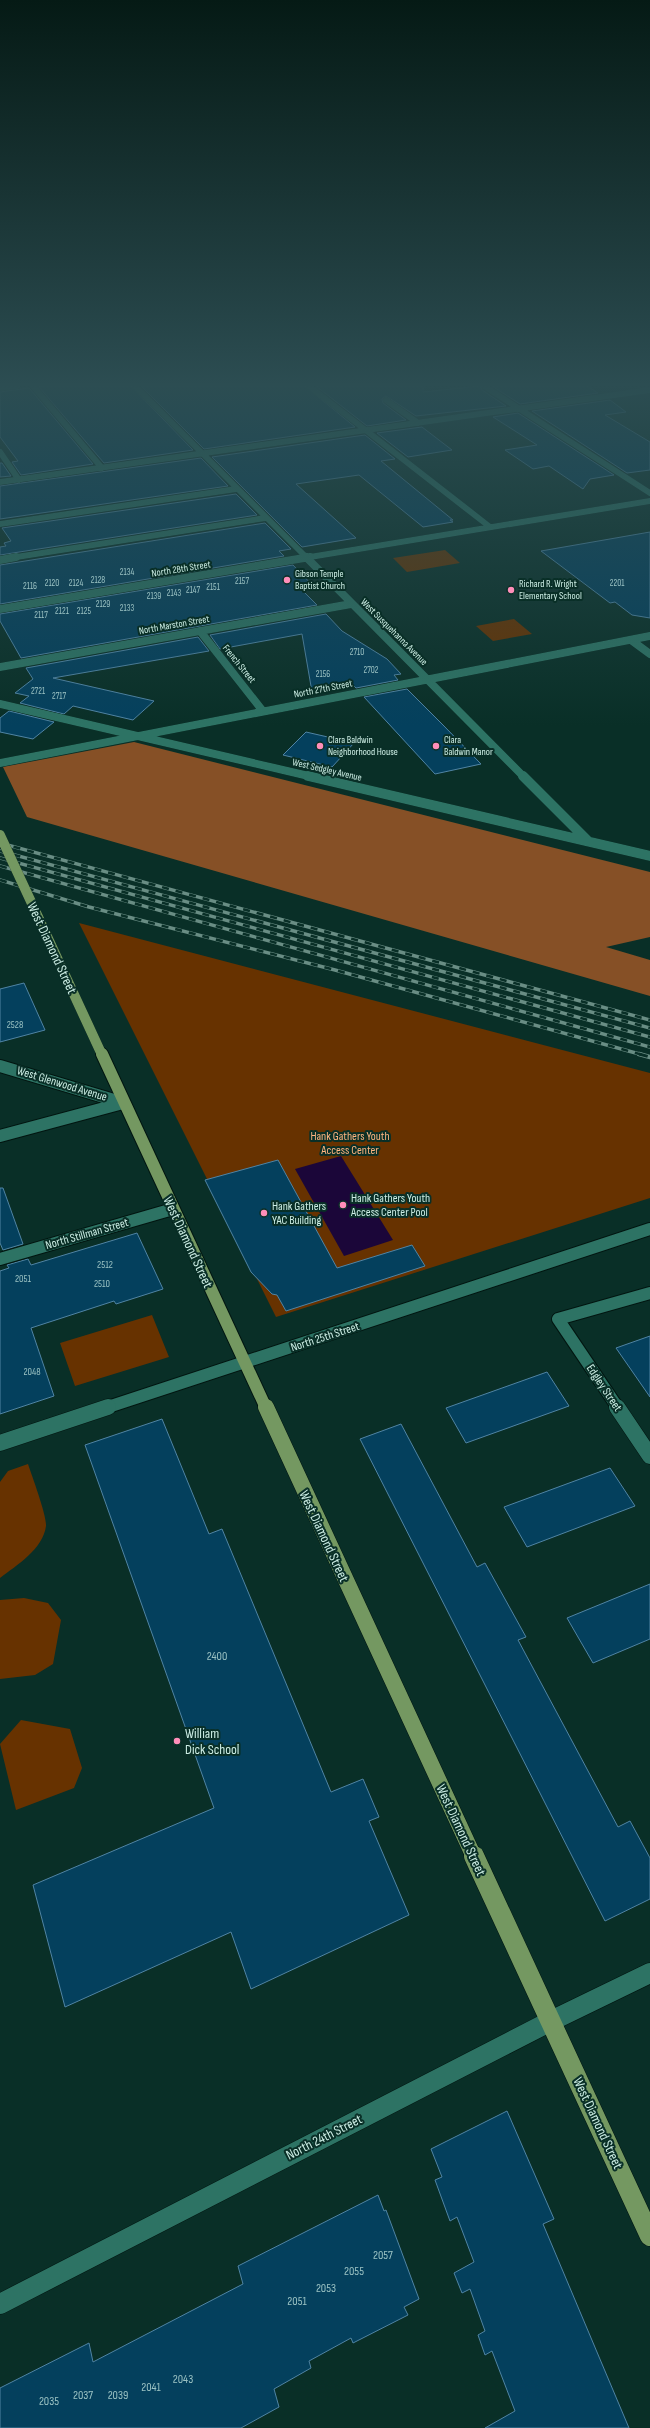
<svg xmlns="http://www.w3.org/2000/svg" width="650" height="2428" font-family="'Sofia Sans Condensed',sans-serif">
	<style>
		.green { fill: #673200 }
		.forest { fill: #865026 }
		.water { fill: #1b0639 }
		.building { fill: #04405d; stroke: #5084a4 }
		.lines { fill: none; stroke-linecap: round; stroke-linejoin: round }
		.minor-far5-casing { stroke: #021510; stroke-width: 6 }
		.minor-far4-casing { stroke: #021510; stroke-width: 8 }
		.minor-far3-casing { stroke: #021510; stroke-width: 10 }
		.minor-far2-casing { stroke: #021510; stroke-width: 14 }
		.minor-far1-casing { stroke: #021510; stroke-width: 17 }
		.minor-casing { stroke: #021510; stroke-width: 21 }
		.major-far3-casing { stroke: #021510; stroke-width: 10 }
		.major-far2-casing { stroke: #021510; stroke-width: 14 }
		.major-far1-casing { stroke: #021510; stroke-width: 17 }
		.major-casing { stroke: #021510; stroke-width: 21 }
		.minor-far5 { stroke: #2d7364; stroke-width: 6 }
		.minor-far4 { stroke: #2d7364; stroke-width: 8 }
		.minor-far3 { stroke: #2d7364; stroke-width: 10 }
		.minor-far2 { stroke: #2d7364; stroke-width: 12 }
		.minor-far1 { stroke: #2d7364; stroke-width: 16 }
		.minor { stroke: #2d7364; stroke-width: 20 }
		.major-far3 { stroke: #749861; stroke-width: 10 }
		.major-far2 { stroke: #749861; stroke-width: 12 }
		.major-far1 { stroke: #749861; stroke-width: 16 }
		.major { stroke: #749861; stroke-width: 20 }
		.rail-far1-casing { stroke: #698d84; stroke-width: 3.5 }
		.rail-casing { stroke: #698d84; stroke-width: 4.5 }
		.rail-far1 { stroke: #092f27; stroke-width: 2.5; stroke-dasharray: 7; stroke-linecap: butt }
		.rail { stroke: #092f27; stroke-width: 3; stroke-dasharray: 9; stroke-linecap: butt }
		.major-bridge-casing { stroke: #021510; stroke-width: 10; stroke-linecap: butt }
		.major-bridge { stroke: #749861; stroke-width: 10 }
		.poi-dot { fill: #ff8eba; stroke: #092f27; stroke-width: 1.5 }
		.labels { text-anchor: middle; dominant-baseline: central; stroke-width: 4; stroke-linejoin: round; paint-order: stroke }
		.far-number-label { font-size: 9px; fill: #9bc2c3 }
		.far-street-label { font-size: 10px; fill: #cdeee5; stroke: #092f27 }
		.far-poi-label { font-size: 10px; fill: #cdeee5; stroke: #092f27; text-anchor: start }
		.number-label { font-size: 10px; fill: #9bc2c3 }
		.street-label { font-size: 12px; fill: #cdeee5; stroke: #092f27 }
		.park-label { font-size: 12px; fill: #feb580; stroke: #092f27 }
		.poi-label { font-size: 12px; fill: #cdeee5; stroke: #092f27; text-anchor: start }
		.near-number-label { font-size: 12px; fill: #9bc2c3 }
		.near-street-label { font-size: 14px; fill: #cdeee5; stroke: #092f27 }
		.near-poi-label { font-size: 14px; fill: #cdeee5; stroke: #092f27; text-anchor: start }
	</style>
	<rect width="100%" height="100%" fill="#092f27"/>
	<path class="green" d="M445,550L460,563L407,572L393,558Z
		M514,619L532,634L493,641L476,626Z
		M79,923L650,1073V1198L276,1317Z
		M152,1315L169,1357L75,1386L60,1343Z
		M28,1464C32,1476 47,1516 46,1526C43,1549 17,1565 0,1578V1482L8,1471Z
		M24,1598L48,1603L61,1620L53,1664L35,1675L0,1679V1600Z
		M21,1720L70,1729L82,1768L74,1788L16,1810L0,1744Z"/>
	<path class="forest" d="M134,742L650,872V937L606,947L650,960V996L27,817L3,767Z"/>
	<path class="water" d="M341,1156L393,1240L344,1256L295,1169Z"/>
	<path class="building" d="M43,386H131L193,450L104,463L39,387Z
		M141,386H305L355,427L204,449Z
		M316,386H423V392L480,386L482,390L506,406L416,416L386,396L382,399L383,403L406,420L367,426Z
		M492,386H587L598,393L520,404Z
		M29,388L30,389L93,464L21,475L12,462L18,461L0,437V392Z
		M610,400L626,412L605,415L650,442V470L627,473L532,411Z
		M518,413L614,475L590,479L583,489L549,466L533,469L505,450L537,445L493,417Z
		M422,427L452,450L408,457L377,433Z
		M365,435L395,459L381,461L453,520H450L453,522L423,527L359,475L296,484L356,538L302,547L212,457Z
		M201,458L228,486L0,519V486Z
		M0,463H2L11,476L0,477Z
		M236,494L257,515L0,555V547L6,546L4,543L11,541L2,528Z
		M265,523L291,549L279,551L284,556L0,604V565Z
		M650,532V618L632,615L615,602L610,603L541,551Z
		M293,565L315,588L302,590L317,605L21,658L0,621V614Z
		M326,614L342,631L387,659L401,674L394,675L398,680L356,688L353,685L312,692L302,634L220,649L210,635Z
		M198,637L209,651L53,678L154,701L133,720L73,706L64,714L20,703L29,696L15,693L33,679L26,668Z
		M407,689L443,725L481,764L435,774L364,697Z
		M9,711L54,722L33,739L0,732V718Z
		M306,732L354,743L332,767L283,755Z
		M24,983L45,1030L0,1042V989Z
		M278,1160L337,1268L412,1245L425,1266L286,1311L277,1295L272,1294L251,1272L205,1180Z
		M0,1188H3L23,1244L3,1250L0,1243Z
		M137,1233L163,1289L116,1304L114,1301L31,1328L54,1396L0,1414V1271L9,1268L7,1265L28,1259L31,1265Z
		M650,1336V1397L616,1348Z
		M547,1372L569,1406L466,1443L446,1408Z
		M162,1419L209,1534L222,1529L331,1792L363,1779L379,1817L369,1821L409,1915L251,1989L231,1932L65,2007L33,1885L214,1808L85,1445Z
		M401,1424L477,1567L485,1563L526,1637L518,1640L618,1827L630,1821L650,1858V1899L605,1921L360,1439Z
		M610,1468L635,1506L527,1547L504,1507Z
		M650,1584V1639L593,1663L567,1618Z
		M507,2111L554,2219L543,2224L629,2428H485L515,2411L492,2351L485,2355L478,2335L485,2331L470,2289L462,2293L454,2273L474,2262L457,2217L450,2221L435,2180L442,2177L431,2149Z
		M378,2195L384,2211L386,2210L419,2299L404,2307L408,2315L353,2343L351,2338L309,2361L311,2368L274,2389L279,2407L241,2428H0V2388L89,2343L93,2362L243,2284L238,2266Z"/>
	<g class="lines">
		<defs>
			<path id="minor-far5" d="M33,386L102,468
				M135,386L307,558
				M309,386L490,527
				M484,386L650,493
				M0,388L17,386
				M386,400L418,423
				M0,452L19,480
				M0,482L650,390
				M0,524L236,489
				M10,558L265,518
				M304,558L650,501"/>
			<path id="minor-far4" d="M306,557L524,777
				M0,560L16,557
				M0,609L310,557
				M200,631L262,710
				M631,640L650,654
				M0,667L351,604
				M0,704L313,777
				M0,763L650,636"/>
			<path id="minor-far3" d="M308,776L650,856
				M523,776L588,841"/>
			<path id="minor-far2" d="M0,1066L124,1103
				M0,1136L123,1103
				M0,1259L173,1209
				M105,1408L650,1229
				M618,1408L558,1319L650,1293"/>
			<path id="minor-far1" d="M617,1407L650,1456
				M0,1443L108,1407"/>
			<path id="minor" d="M0,2304L551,2021L650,1973"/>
			<path id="major-far3" d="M40,921L102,1055"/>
			<path id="major-far2" d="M102,1054L266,1408"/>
			<path id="major-far1" d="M266,1407L474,1857"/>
			<path id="major" d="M474,1856L650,2236"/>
		</defs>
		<use href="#minor-far5" class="minor-far5-casing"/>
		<use href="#minor-far4" class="minor-far4-casing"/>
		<use href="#minor-far3" class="minor-far3-casing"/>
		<use href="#minor-far2" class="minor-far2-casing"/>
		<use href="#minor-far1" class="minor-far1-casing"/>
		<use href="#minor" class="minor-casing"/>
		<use href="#major-far3" class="major-far3-casing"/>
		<use href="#major-far2" class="major-far2-casing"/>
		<use href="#major-far1" class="major-far1-casing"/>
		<use href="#major" class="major-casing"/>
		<use href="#minor-far5" class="minor-far5"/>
		<use href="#minor-far4" class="minor-far4"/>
		<use href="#minor-far3" class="minor-far3"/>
		<use href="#minor-far2" class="minor-far2"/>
		<use href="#minor-far1" class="minor-far1"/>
		<use href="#minor" class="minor"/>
		<use href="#major-far3" class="major-far3"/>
		<use href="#major-far2" class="major-far2"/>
		<use href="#major-far1" class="major-far1"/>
		<use href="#major" class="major"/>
		<defs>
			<path id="rail-far1" d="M0,843L650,1020
				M0,851L650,1028
				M0,858L650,1037
				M0,866L650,1047
				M0,880L89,907L335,970L643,1055"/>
			<path id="rail" d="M639,1054L650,1057"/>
		</defs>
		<use href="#rail-far1" class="rail-far1-casing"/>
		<use href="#rail" class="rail-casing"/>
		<use href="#rail-far1" class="rail-far1"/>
		<use href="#rail" class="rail"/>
		<defs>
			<path id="major-bridge" d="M0,835L40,921"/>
		</defs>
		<use href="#major-bridge" class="major-bridge-casing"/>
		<use href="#major-bridge" class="major-bridge"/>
	</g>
	<linearGradient id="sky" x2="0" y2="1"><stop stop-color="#051a15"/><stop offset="0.53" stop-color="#2c4d52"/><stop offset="1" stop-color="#2c4d52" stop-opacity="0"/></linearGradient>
	<rect width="650" height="726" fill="url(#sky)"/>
	<g class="poi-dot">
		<circle cx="287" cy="580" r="4"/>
		<circle cx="511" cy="590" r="4"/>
		<circle cx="320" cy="746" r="4"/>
		<circle cx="436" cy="746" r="4"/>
		<circle cx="343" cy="1205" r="4"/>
		<circle cx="264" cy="1213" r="4"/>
		<circle cx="177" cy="1741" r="4"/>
	</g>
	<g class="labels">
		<g class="far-number-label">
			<text x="127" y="572">2134</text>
			<text x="98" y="580">2128</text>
			<text x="242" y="581">2157</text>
			<text x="52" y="583">2120</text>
			<text x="76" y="583">2124</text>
			<text x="617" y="583">2201</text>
			<text x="30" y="586">2116</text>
			<text x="213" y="587">2151</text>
			<text x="193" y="590">2147</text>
			<text x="174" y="593">2143</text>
			<text x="154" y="596">2139</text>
			<text x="103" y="604">2129</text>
			<text x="127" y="608">2133</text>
			<text x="62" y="611">2121</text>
			<text x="84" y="611">2125</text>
			<text x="41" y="615">2117</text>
			<text x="357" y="652">2710</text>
			<text x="371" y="670">2702</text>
			<text x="323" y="674">2156</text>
			<text x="38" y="691">2721</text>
			<text x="59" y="696">2717</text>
		</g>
		<g class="far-street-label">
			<text transform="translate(181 569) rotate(-9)">North 28th Street</text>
			<text transform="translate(174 625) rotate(-10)">North Marston Street</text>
			<text transform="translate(394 632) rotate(45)">West Susquehanna Avenue</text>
			<text transform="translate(239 664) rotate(51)">French Street</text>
			<text transform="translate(323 689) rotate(-11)">North 27th Street</text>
			<text transform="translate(327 770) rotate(13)">West Sedgley Avenue</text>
		</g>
		<g class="far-poi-label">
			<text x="295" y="574">Gibson Temple<tspan x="295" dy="12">Baptist Church</tspan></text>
			<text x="519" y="584">Richard R. Wright<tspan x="519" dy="12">Elementary School</tspan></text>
			<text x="328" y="740">Clara Baldwin<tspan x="328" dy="12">Neighborhood House</tspan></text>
			<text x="444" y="740">Clara<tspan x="444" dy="12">Baldwin Manor</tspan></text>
		</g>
		<g class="number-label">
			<text x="15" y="1025">2528</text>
			<text x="105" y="1265">2512</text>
			<text x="23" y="1279">2051</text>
			<text x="102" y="1284">2510</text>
			<text x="32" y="1372">2048</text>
		</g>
		<g class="street-label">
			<text transform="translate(62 1084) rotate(17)">West Glenwood Avenue</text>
			<text transform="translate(87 1234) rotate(-16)">North Stillman Street</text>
			<text transform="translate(325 1337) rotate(-18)">North 25th Street</text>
			<text transform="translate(604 1388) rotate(56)">Edgley Street</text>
		</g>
		<g class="park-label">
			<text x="350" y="1136">Hank Gathers Youth<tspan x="350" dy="14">Access Center</tspan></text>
		</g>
		<g class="poi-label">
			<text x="351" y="1198">Hank Gathers Youth<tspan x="351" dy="14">Access Center Pool</tspan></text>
			<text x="272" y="1206">Hank Gathers<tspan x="272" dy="14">YAC Building</tspan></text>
		</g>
		<g class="near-number-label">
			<text x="217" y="1656">2400</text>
			<text x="383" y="2255">2057</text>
			<text x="354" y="2271">2055</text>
			<text x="326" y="2288">2053</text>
			<text x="297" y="2301">2051</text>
			<text x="183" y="2379">2043</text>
			<text x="151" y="2387">2041</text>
			<text x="83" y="2395">2037</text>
			<text x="118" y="2395">2039</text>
			<text x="49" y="2401">2035</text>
		</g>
		<g class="near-street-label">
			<text transform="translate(52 948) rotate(65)">West Diamond Street</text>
			<text transform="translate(188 1242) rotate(65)">West Diamond Street</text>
			<text transform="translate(324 1536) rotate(65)">West Diamond Street</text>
			<text transform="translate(461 1830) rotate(65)">West Diamond Street</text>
			<text transform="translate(598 2123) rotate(65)">West Diamond Street</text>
			<text transform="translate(324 2137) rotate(-27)">North 24th Street</text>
		</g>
		<g class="near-poi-label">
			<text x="185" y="1733">William<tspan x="185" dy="16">Dick School</tspan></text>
		</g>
	</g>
</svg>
